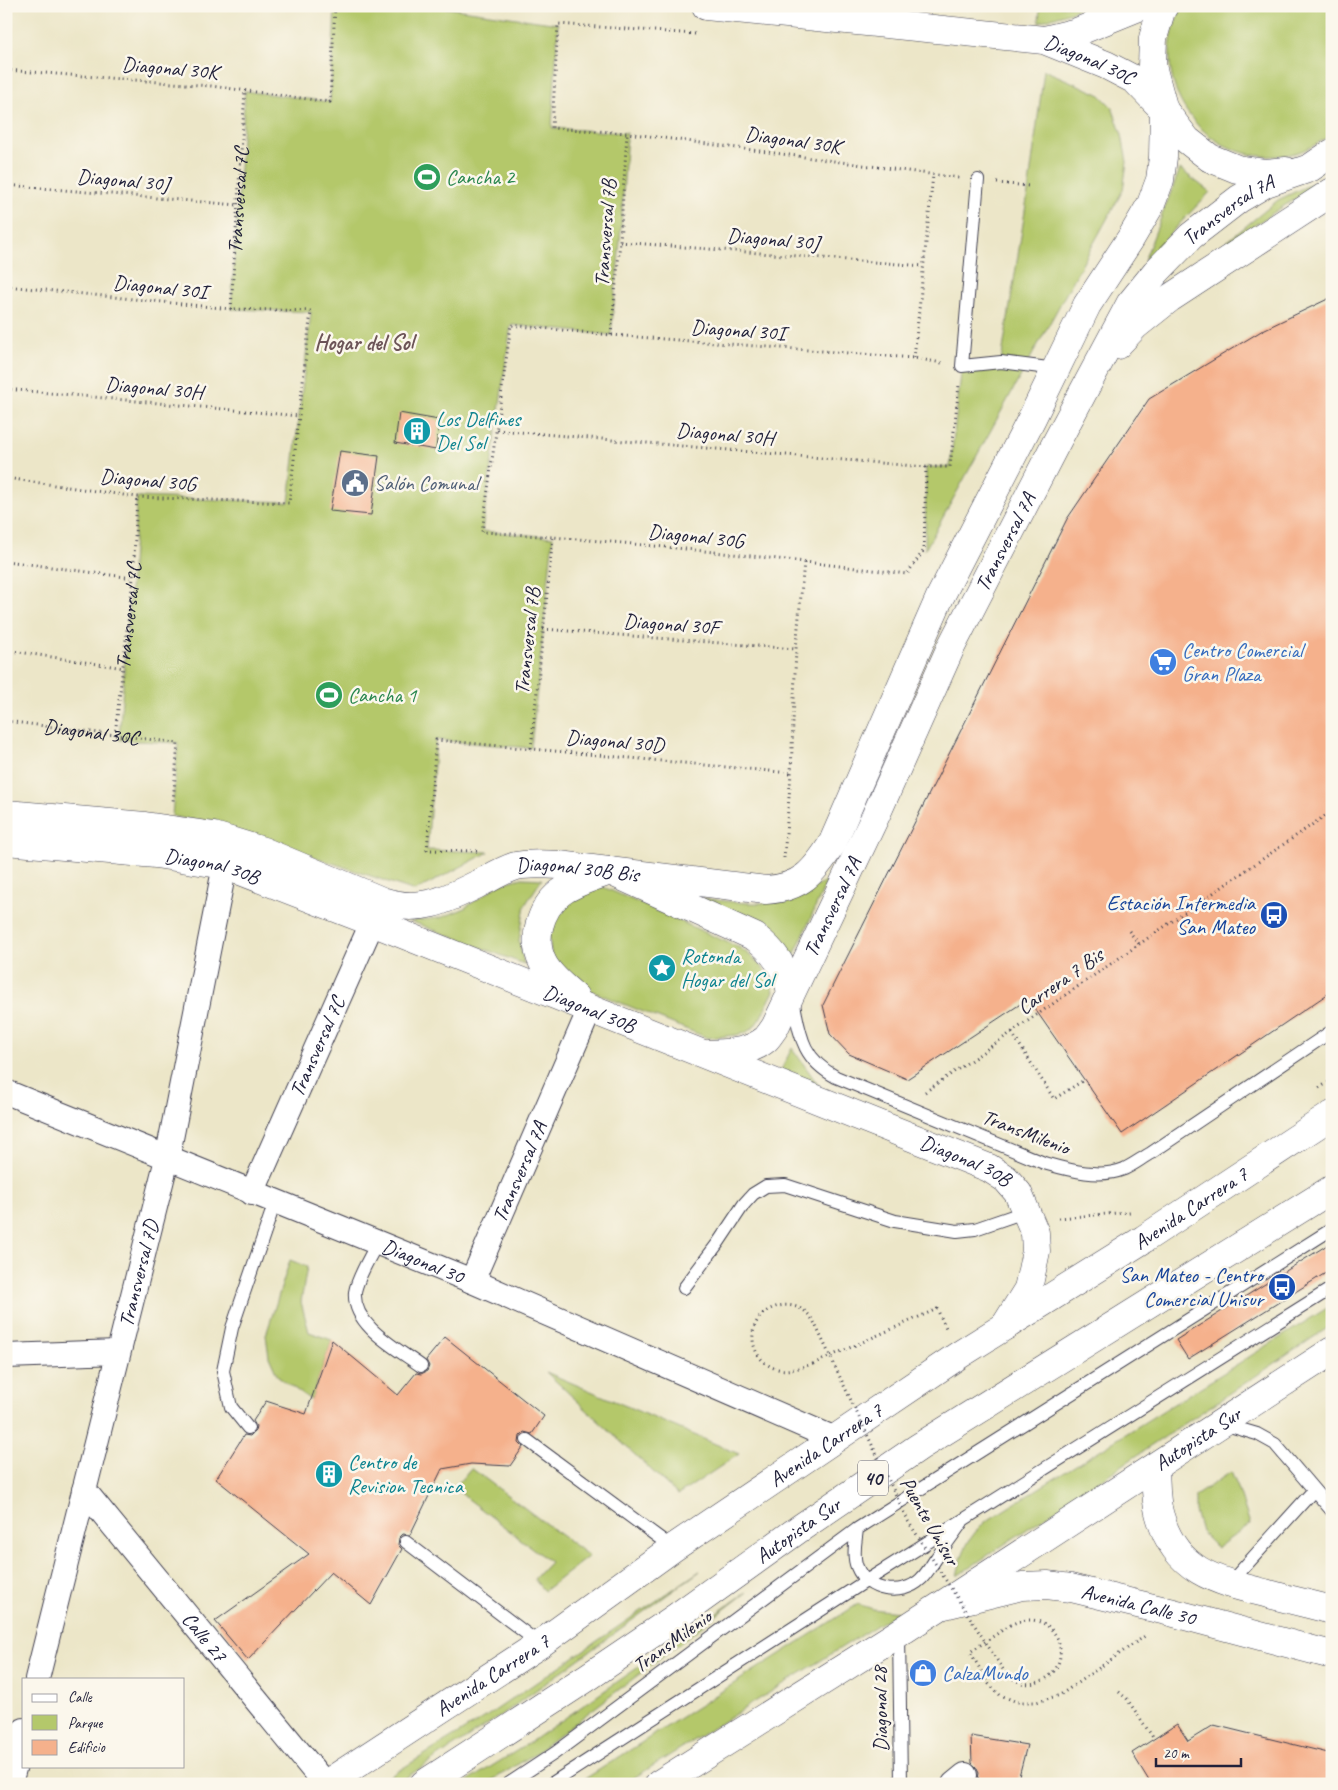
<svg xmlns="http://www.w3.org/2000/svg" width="1338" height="1790" font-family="Caveat,sans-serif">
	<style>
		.green { fill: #b4c86b; stroke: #6b7553 }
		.building { fill: #f5b18c }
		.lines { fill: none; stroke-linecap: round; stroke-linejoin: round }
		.lane-casing { stroke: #403f50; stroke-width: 14 }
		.street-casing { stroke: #403f50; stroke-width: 26 }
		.secondary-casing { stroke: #403f50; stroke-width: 29 }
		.primary-casing { stroke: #403f50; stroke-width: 29 }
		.highway-casing { stroke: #403f50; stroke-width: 29 }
		.path { stroke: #403f50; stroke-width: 3; stroke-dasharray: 1 4; stroke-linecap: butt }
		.lane { stroke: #fff; stroke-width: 12 }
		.street { stroke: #fff; stroke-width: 24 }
		.secondary { stroke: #fff; stroke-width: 28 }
		.primary { stroke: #fff; stroke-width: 28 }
		.highway { stroke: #fff; stroke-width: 28 }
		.path-bridge { stroke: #403f50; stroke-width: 3; stroke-dasharray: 1 4; stroke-linecap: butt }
		.labels { text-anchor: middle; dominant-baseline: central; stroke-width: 5; stroke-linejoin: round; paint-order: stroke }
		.shield { fill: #fbf7ec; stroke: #636270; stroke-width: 1 }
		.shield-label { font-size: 20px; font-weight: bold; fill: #22223b }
		.street-label { font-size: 21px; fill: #22223b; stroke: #fbf7ec }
		.leisure-label { font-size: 21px; fill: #27864d; stroke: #fbf7ec; text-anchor: start }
		.culture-label { font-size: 21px; fill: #0d838f; stroke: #fbf7ec; text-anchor: start }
		.service-label { font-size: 21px; fill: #4e5e75; stroke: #fbf7ec; text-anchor: start }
		.shop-label { font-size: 21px; fill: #366cbe; stroke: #fbf7ec; text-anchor: start }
		.transit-label { font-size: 21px; fill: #164399; stroke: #fbf7ec; text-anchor: end }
		.neighbourhood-label { font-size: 22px; font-weight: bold; fill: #6c5457; stroke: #fbf7ec }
	</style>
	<rect width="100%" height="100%" fill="#fbf7ec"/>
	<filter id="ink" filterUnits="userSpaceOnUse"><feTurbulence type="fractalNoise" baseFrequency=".02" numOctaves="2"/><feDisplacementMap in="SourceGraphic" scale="10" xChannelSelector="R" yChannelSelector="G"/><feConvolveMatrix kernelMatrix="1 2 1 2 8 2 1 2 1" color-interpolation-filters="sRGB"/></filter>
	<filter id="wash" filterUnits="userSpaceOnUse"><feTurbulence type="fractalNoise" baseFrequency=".0096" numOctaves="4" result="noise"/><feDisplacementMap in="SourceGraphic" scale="20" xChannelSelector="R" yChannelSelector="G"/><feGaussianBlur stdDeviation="1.12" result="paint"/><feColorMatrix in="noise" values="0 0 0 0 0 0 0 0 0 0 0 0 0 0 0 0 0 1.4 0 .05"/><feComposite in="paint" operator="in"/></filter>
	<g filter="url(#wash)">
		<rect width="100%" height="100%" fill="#ece6c8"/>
		<path class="green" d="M335,6H434L558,24L552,128L627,133L620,242L611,335L511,325L482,531L553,537L531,748L436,740L427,850L489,852L415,891L229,828L172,816L178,743L119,740L137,497L289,502L311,312L231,309L245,91L330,102Z
			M1040,6H1080L1074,11L1039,22Z
			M1183,6H1332V134C1319,143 1306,151 1291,154C1226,168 1166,115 1170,50C1171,36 1175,18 1183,6Z
			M1044,70L1099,94L1112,107L1122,135L1127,162L1123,190L925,550L926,467H950L962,366L1001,362L1029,186Z
			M1180,169L1210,192L1144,261Z
			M1332,174V175L1219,248L1278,200Z
			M522,878L542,879L525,905L519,941L524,964L410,921L440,918L463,909L500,884Z
			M827,881L793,958L774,935L699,898C729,901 762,908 792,898C804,894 816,887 827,881Z
			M601,886L740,948C759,962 767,969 774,991L761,1017L754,1027L745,1033L736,1035L708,1038L579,986L552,959L548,929L567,900Z
			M792,1048L819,1086L781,1070Z
			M290,1260L307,1267L301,1302L309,1332L332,1340L311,1400L278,1377L269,1357L266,1335Z
			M1332,1305V1325L957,1576C962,1552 967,1539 985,1522Z
			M546,1372L739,1454L678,1495Z
			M471,1468L589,1556L544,1591L534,1579L550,1562L454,1488Z
			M1231,1472L1238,1488L1250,1524L1217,1548L1201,1532L1195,1511V1496Z
			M700,1571L499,1717L396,1784H377L484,1718Z
			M747,1592L533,1755L486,1784H463L526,1745Z
			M858,1604L873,1609L898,1612L624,1784H577Z"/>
		<g id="blocks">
			<path class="building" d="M1332,297V991L1122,1134L1028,999L907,1079L849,1054L830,1034L823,1005L1067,519L1149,399L1263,330Z
				M399,413L439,420L436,450L395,443Z
				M340,451L379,456L371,515L330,511Z
				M1332,1242V1269L1188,1359L1176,1340Z
				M445,1337L544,1416L532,1434L524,1432L520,1436L519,1443L523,1447L510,1466L471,1464L442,1469L410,1535L403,1534L399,1538L398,1545L402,1549L371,1605L331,1572L248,1660L215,1621L309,1554L216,1479L244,1435L250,1436L255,1431L256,1426L253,1421L266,1401L306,1414L332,1340L398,1395L416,1373L421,1374L427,1371L429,1366L426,1360Z
				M1177,1724L1188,1741L1214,1725L1332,1754V1784H1151L1132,1753Z
				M971,1736L1027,1745L1017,1784H975L978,1779L979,1773L976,1767L972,1763Z"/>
		</g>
	</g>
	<g filter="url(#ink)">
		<use href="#blocks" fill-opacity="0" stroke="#403f50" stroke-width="1"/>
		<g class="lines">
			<defs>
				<path id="lane" d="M978,180L962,366L1001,362L1056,369
					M793,999C800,1034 801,1058 836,1077L1044,1163C1069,1170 1099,1179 1124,1169C1133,1165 1142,1158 1151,1153L1332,1031
					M377,1243C371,1256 357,1278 355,1292C352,1326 398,1349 421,1366
					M684,1288L718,1243L744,1204L753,1194L766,1186L785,1185L895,1221L957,1231L975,1229L1027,1211
					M1223,1424L1257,1434L1275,1444L1332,1511
					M248,1428L231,1407L223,1371L232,1328L275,1202
					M527,1440L673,1548
					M857,1529C856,1540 852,1555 857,1567C867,1592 902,1597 921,1579C927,1573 931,1566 935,1560C944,1547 953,1535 962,1522
					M406,1542L540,1644
					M1229,1584L1314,1490
					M899,1633L901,1784
					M508,1784L555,1753L857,1529L1332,1229
					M551,1784L866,1581L1332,1288"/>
				<g id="street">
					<path id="s4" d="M6,1092L472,1281L835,1439"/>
					<path id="s5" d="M252,1193L380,905"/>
					<path id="s6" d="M472,1281L590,1009"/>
					<path d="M6,1356L118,1352"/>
					<path id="s7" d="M84,1490L325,1784"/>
					<path id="s8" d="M37,1679L167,1159L225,865"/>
					<path d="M10,1784L24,1730"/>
					<path d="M954,1784L965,1775"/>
				</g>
				<g id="secondary">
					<path id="s9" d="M706,6L1044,40L1106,65L1135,80L1164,110L1187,140L1210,158L1237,169L1266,173L1286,171"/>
					<path d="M1044,40L1077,32L1141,6"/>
					<path d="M1117,345L1135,326L1170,298L1332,192"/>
					<path id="s10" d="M6,814L145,826L214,836L263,851L382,901C423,915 451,897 488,879C497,874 506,869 516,866C530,863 545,864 559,865L766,890C801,888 814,872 832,844L940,597L1032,418L1087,305L1131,238L1151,204L1160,180L1163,157L1164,110L1152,66L1153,38L1161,11L1164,6"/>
					<path id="s11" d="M6,841L156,854L225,865L372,922L989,1168L1006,1179L1018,1193L1035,1233L1036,1251L1028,1289L1005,1326"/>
					<path d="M575,997C564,987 550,977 543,963C531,940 540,909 560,893C574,882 594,877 610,871L755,937C775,952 785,968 791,991"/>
					<path id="s12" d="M709,1054C728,1053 750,1053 766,1039C769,1036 772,1031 775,1027L876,815L951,647L1056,443L1130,304L1156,272L1191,236L1239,199L1266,183L1310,168L1332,153"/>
				</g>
				<g id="primary">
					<path d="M1155,1467C1156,1483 1155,1501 1160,1516C1175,1571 1216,1581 1265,1593C1287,1599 1309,1604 1332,1610"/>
					<path id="s13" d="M945,1605L1022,1586L1047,1585L1071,1588L1170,1612L1332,1655"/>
					<path id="s14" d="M326,1784L540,1644L673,1548L959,1355L1144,1239L1332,1115"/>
				</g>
				<g id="highway">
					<path id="s15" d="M424,1784L588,1677L675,1618L799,1529L919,1447L1332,1189"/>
					<path id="s16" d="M659,1784L899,1633L1332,1351"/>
				</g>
			</defs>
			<use href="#lane" class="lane-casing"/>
			<use href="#street" class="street-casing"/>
			<use href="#secondary" class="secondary-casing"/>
			<use href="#primary" class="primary-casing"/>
			<use href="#highway" class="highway-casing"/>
			<g class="path">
				<path d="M695,34L558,24L552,128L627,133L959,178"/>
				<path d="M6,70L211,86L330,102L335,6"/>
				<path d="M997,183L1029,186"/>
				<path d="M6,185L238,205"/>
				<path d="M620,242L924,266"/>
				<path d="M6,286L231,309L311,311L289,503L137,497L6,478"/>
				<path id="s1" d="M231,309L245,91"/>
				<path d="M611,335L620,242L627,133"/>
				<path d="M914,358L933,175"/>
				<path d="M6,389L299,416"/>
				<path d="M497,430L926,467H950L959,385"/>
				<path d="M926,467L924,550L907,574C765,557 624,541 482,532L511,325L611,335L914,358L942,363"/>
				<path d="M6,561L133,578"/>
				<path d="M543,629L796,649"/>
				<path d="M6,650L124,668"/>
				<path id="s2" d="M6,721L178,743L173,802"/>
				<path id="s3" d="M115,735L133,578L137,497"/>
				<path d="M531,748L553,537"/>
				<path d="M477,851L427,850L436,740L791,773"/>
				<path d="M784,858L791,773L796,649L804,562"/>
				<path d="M1129,931L1139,944"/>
				<path d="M1012,1033L1054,1099L1084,1080"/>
				<path d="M1319,1088L1332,1080"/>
				<path d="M925,1092L1332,811"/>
				<path d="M1059,1218L1130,1212"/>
				<path d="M813,1364L937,1309L947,1330"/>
				<path d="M1010,1625L970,1652L989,1684L1000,1695L1017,1702H1037L1060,1695L1145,1636"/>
				<path d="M1119,1692L1127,1699L1154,1739"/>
			</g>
			<use href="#lane" class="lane"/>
			<use href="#street" class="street"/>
			<use href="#secondary" class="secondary"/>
			<use href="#primary" class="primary"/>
			<use href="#highway" class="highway"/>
			<path class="path-bridge" d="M813,1364C801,1367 790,1372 778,1369C758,1365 747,1341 756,1323C765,1305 791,1299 807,1313C809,1315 812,1319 814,1322L908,1521L1004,1671C1013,1680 1022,1686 1035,1683C1081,1671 1059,1601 1010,1625"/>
		</g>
	</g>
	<defs>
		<symbol id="stadium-disc" viewBox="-11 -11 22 22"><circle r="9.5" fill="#2e9e5b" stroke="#fbf7ec"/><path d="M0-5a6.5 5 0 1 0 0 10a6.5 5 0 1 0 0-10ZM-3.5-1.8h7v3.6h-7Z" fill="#fff"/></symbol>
		<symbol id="building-disc" viewBox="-11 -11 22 22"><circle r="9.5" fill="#0f9aa8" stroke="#fbf7ec"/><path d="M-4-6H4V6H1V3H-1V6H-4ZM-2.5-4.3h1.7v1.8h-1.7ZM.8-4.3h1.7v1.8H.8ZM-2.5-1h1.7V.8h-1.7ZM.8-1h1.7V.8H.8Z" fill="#fff"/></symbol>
		<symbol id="civic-disc" viewBox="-11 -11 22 22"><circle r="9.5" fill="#5c6f8a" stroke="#fbf7ec"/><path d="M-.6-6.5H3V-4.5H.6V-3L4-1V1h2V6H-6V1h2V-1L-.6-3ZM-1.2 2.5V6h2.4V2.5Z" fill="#fff"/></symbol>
		<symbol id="supermarket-disc" viewBox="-11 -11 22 22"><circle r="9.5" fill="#3f7fe0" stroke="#fbf7ec"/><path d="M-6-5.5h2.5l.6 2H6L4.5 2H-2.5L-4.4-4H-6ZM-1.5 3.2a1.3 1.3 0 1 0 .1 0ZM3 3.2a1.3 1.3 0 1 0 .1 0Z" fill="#fff"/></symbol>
		<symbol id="bus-disc" viewBox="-11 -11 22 22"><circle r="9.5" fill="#1a4fb4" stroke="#fbf7ec"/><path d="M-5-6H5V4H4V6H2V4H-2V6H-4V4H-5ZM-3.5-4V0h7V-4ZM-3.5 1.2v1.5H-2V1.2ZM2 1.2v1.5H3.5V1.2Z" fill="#fff"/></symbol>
		<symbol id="sight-disc" viewBox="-11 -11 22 22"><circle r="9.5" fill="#0f9aa8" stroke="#fbf7ec"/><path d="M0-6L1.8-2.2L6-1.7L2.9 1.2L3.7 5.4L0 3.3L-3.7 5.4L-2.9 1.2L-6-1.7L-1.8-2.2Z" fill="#fff"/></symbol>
		<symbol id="shop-disc" viewBox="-11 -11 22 22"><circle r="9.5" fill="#3f7fe0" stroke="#fbf7ec"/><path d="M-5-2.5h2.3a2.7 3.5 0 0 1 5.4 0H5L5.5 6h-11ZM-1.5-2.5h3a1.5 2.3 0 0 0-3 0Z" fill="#fff"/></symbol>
	</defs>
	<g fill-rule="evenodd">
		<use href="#stadium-disc" x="411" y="161" width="32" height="32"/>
		<use href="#building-disc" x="401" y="415" width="32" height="32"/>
		<use href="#civic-disc" x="339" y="467" width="32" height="32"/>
		<use href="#supermarket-disc" x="1147" y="646" width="32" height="32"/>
		<use href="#stadium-disc" x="313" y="679" width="32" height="32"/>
		<use href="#bus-disc" x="1258" y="899" width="32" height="32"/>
		<use href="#sight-disc" x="646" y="952" width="32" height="32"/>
		<use href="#bus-disc" x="1266" y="1271" width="32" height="32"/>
		<use href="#building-disc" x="313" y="1458" width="32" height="32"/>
		<use href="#shop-disc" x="907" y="1657" width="32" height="32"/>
	</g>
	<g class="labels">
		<rect class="shield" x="858" y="1460.5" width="30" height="35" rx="4"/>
		<g class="shield-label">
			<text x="873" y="1478">40</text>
		</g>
		<g class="street-label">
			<text stroke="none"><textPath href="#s9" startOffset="389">Diagonal 30C</textPath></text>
			<text transform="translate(170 68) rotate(5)">Diagonal 30K</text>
			<text transform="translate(793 140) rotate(8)">Diagonal 30K</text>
			<text transform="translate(123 180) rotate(5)">Diagonal 30J</text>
			<text stroke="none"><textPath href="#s1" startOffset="109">Transversal 7C</textPath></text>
			<text stroke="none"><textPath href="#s12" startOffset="1018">Transversal 7A</textPath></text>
			<text transform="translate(605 233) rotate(-86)">Transversal 7B</text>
			<text transform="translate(773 239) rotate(5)">Diagonal 30J</text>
			<text transform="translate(160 287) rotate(6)">Diagonal 30I</text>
			<text transform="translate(738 330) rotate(4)">Diagonal 30I</text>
			<text transform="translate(154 388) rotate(5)">Diagonal 30H</text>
			<text transform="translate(725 434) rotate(5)">Diagonal 30H</text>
			<text transform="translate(148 480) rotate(5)">Diagonal 30G</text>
			<text transform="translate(696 536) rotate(6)">Diagonal 30G</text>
			<text stroke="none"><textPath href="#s12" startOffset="612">Transversal 7A</textPath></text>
			<text stroke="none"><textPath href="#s3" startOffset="120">Transversal 7C</textPath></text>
			<text transform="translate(671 624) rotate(4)">Diagonal 30F</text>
			<text transform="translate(527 641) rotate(-84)">Transversal 7B</text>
			<text stroke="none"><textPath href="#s2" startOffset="86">Diagonal 30C</textPath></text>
			<text transform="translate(615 741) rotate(5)">Diagonal 30D</text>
			<text stroke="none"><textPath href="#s11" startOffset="208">Diagonal 30B</textPath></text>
			<text stroke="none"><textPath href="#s10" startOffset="594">Diagonal 30B Bis</textPath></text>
			<text stroke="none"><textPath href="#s12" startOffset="208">Transversal 7A</textPath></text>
			<text transform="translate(1060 981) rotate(-35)">Carrera 7 Bis</text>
			<text stroke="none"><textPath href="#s11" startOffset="612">Diagonal 30B</textPath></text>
			<text stroke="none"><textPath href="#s5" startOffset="160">Transversal 7C</textPath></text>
			<text transform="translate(1026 1132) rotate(21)">TransMilenio</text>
			<text stroke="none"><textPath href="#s11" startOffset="1018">Diagonal 30B</textPath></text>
			<text stroke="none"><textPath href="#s6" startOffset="119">Transversal 7A</textPath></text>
			<text stroke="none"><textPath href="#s14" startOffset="1039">Avenida Carrera 7</textPath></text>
			<text stroke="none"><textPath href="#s4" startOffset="450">Diagonal 30</textPath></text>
			<text stroke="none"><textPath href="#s8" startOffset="418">Transversal 7D</textPath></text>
			<text stroke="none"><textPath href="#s16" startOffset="640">Autopista Sur</textPath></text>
			<text stroke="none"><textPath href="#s14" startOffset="604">Avenida Carrera 7</textPath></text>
			<text transform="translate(930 1521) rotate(60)">Puente Unisur</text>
			<text stroke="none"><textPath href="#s15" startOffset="452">Autopista Sur</textPath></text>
			<text stroke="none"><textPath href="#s13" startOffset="198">Avenida Calle 30</textPath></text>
			<text stroke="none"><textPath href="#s7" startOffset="190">Calle 27</textPath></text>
			<text transform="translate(672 1641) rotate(-36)">TransMilenio</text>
			<text stroke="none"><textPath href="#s14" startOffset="199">Avenida Carrera 7</textPath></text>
			<text transform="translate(880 1709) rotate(-91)">Diagonal 28</text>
		</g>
		<g class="leisure-label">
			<text x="446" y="177">Cancha 2</text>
			<text x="348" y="695">Cancha 1</text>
		</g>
		<g class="culture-label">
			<text x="436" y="419">Los Delfines<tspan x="436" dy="24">Del Sol</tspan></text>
			<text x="681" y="956">Rotonda<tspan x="681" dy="24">Hogar del Sol</tspan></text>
			<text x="348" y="1462">Centro de<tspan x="348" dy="24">Revision Tecnica</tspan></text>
		</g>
		<g class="service-label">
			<text x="374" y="483">Salón Comunal</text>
		</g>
		<g class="shop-label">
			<text x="1182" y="650">Centro Comercial<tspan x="1182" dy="24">Gran Plaza</tspan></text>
			<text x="942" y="1673">CalzaMundo</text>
		</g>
		<g class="transit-label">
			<text x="1255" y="903">Estación Intermedia<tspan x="1255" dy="24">San Mateo</tspan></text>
			<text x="1263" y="1275">San Mateo - Centro<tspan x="1263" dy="24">Comercial Unisur</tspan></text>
		</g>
		<g class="neighbourhood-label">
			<text x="364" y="343">Hogar del Sol</text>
		</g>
	</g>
	<rect width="1338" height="1790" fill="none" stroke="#fbf7ec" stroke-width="25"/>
	<rect x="22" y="1678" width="162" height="90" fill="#fbf7ec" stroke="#a4a2a5"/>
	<rect x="32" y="1694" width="25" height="8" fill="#ffffff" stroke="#a4a2a5"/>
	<text x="68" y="1702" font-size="15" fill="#22223b">Calle</text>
	<rect x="32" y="1715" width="25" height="15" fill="#b4c86b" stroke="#a4a2a5"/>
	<text x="68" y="1728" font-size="15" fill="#22223b">Parque</text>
	<rect x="32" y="1740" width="25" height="15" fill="#f5b18c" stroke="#a4a2a5"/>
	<text x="68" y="1752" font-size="15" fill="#22223b">Edificio</text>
	<path d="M1156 1758v8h85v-8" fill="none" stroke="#22223b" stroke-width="2.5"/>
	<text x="1163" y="1758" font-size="15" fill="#22223b" stroke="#fbf7ec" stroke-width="4" paint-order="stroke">20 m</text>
</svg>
